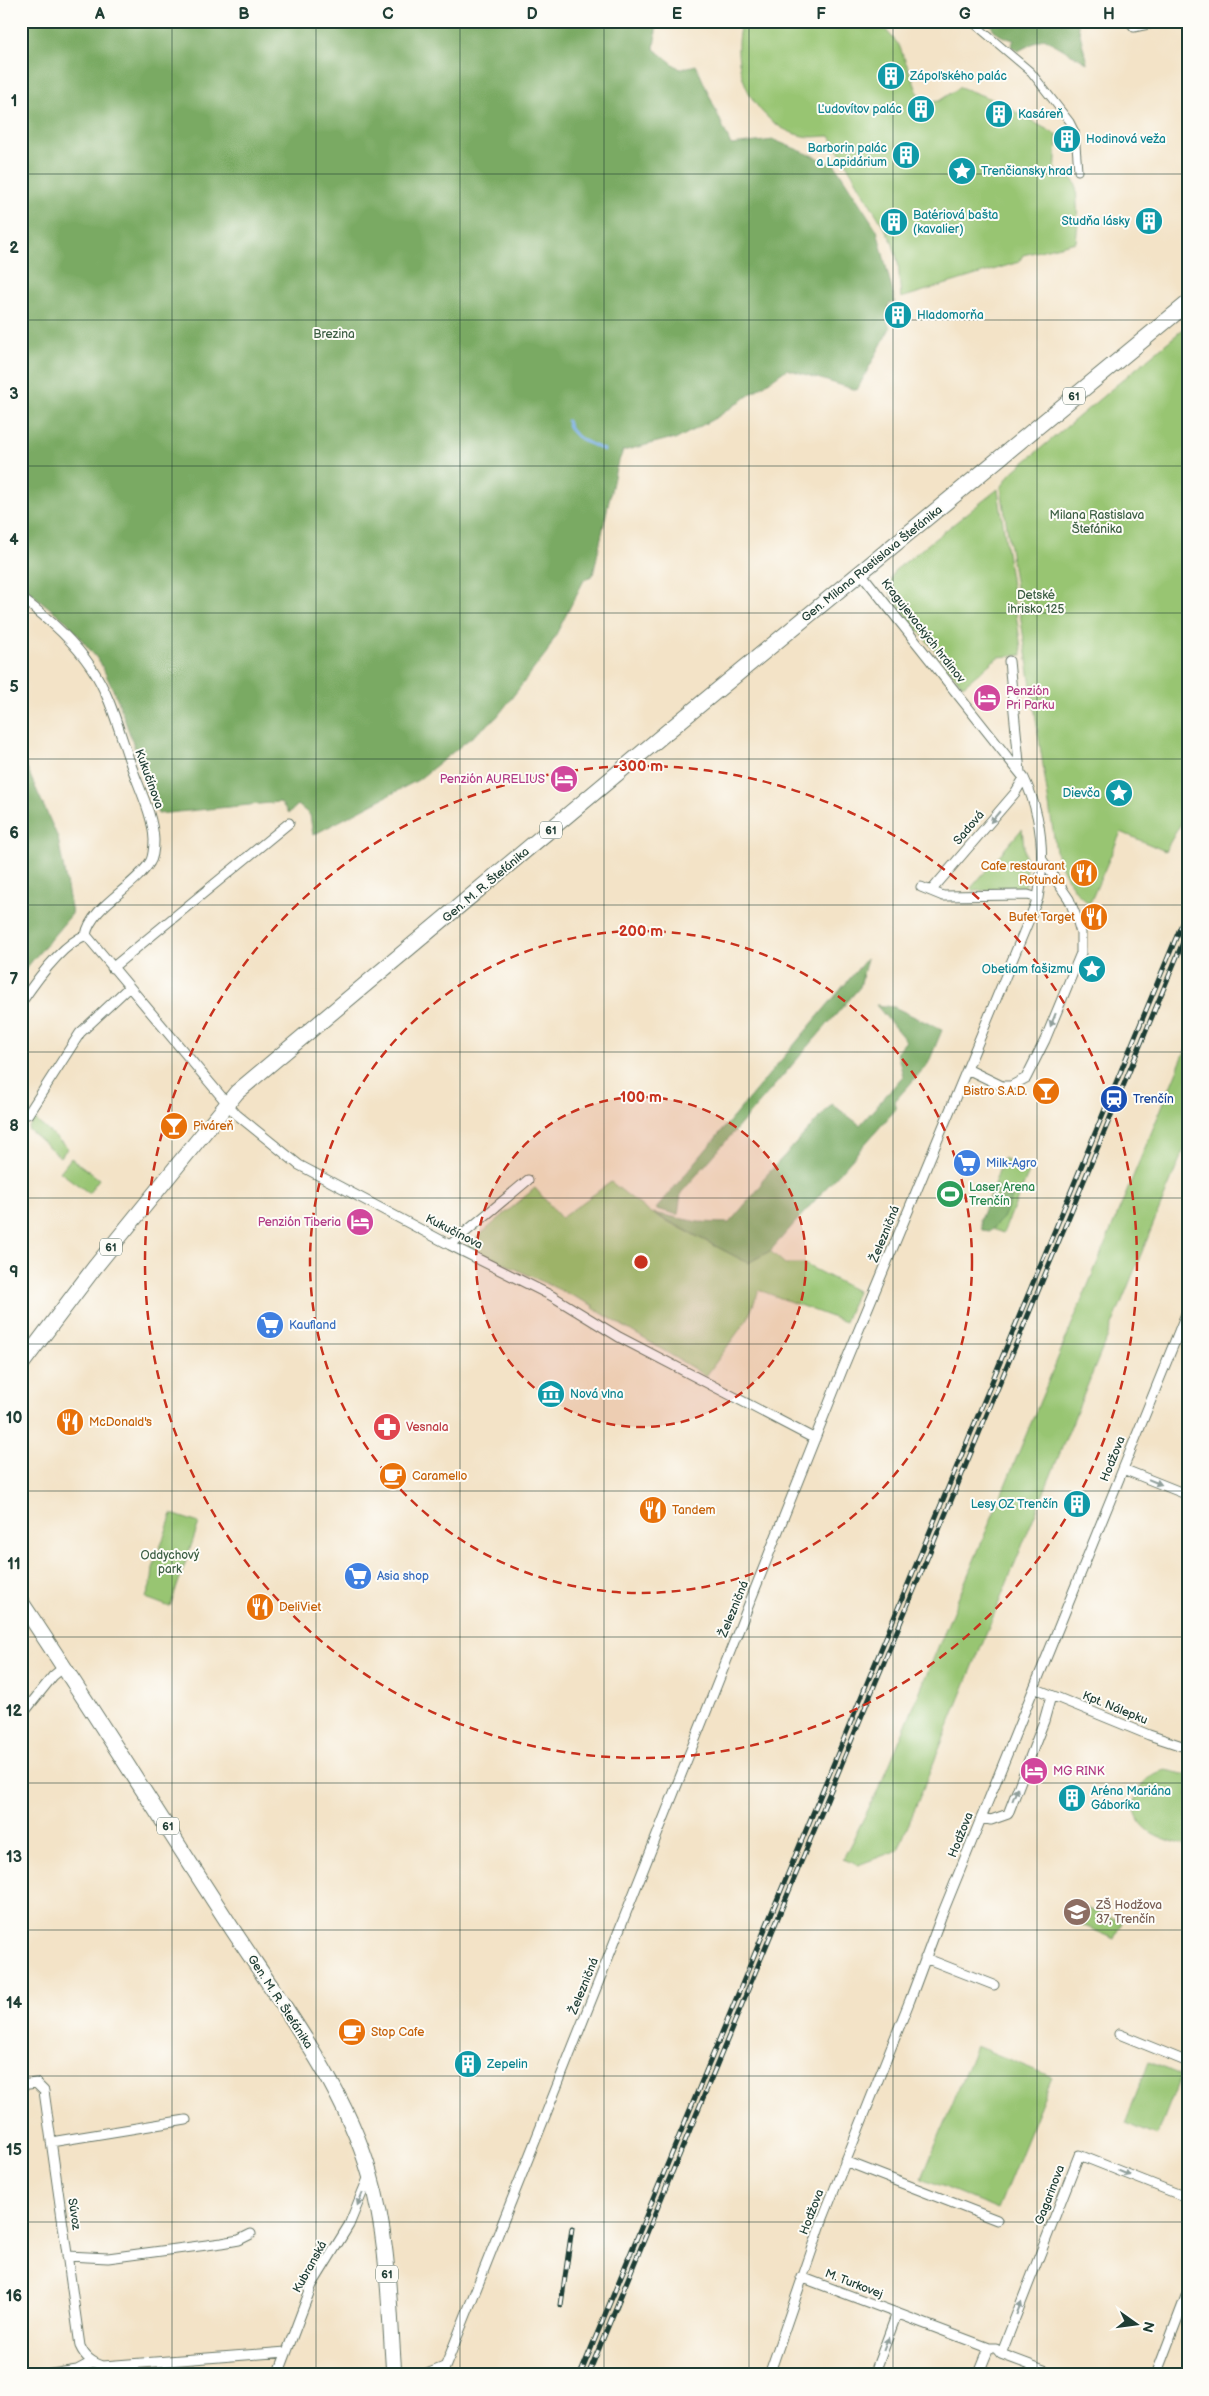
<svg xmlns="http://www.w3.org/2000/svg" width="1209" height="2396" font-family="'Balsamiq Sans',sans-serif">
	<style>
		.green { fill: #98c572; stroke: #5c8153 }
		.forest { fill: #7aaa64; stroke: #4c744c }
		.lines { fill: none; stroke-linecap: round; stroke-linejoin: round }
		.stream { stroke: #7cb0e9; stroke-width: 3 }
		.pedestrian-casing { stroke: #697767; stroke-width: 9 }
		.minor-casing { stroke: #697767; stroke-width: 11 }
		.primary-casing { stroke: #697767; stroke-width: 17 }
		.pedestrian { stroke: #fff; stroke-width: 7 }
		.minor { stroke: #fff; stroke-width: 9 }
		.primary { stroke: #fff; stroke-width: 15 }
		.rail-casing { stroke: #1f3d34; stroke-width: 5 }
		.rail { stroke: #fdfcf7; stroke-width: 3; stroke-dasharray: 9; stroke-linecap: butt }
		.oneway { fill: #8f9e9a }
		.grid { fill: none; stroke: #1f3d34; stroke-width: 1; stroke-opacity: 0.55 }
		.ring { fill: none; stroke: #c8321e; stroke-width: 2.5; stroke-dasharray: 9 6 }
		.labels { text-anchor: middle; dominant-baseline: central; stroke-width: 4; stroke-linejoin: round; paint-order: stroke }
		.shield { fill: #fdfcf7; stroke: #62766e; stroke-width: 1 }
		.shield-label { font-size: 11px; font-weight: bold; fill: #1f3d34 }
		.culture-label { font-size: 12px; fill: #0d838f; stroke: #fdfcf7; text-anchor: start }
		.park-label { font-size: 12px; fill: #3d5f44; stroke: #fdfcf7 }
		.street-label { font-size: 12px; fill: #1f3d34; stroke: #fdfcf7 }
		.hotel-label { font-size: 12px; fill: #b23c85; stroke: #fdfcf7; text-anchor: start }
		.food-label { font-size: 12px; fill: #c56008; stroke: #fdfcf7; text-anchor: start }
		.transit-label { font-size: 12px; fill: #164399; stroke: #fdfcf7; text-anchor: start }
		.shop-label { font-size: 12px; fill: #366cbe; stroke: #fdfcf7; text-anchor: start }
		.leisure-label { font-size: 12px; fill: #27864d; stroke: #fdfcf7; text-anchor: start }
		.health-label { font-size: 12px; fill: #be3a42; stroke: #fdfcf7; text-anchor: start }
		.education-label { font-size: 12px; fill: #785e54; stroke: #fdfcf7; text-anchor: start }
		.centre { fill: #c8321e; stroke: #fdfcf7; stroke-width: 2.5 }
		.ring-label { font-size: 15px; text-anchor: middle; font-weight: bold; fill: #c8321e; stroke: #fdfcf7; stroke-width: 4; stroke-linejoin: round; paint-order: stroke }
		.neatline { fill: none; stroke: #1f3d34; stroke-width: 2 }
		.grid-label { font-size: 16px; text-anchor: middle; font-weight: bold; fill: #1f3d34 }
	</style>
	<rect width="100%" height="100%" fill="#fdfcf7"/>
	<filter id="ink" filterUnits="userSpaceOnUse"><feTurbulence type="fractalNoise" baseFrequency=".02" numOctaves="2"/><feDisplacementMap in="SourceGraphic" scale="10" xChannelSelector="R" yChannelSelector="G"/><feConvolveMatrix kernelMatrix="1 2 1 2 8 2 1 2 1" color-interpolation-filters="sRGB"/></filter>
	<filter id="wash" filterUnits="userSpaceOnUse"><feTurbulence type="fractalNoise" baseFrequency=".0096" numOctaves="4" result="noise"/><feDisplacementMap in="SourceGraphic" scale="20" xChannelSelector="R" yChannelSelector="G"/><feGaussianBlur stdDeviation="1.12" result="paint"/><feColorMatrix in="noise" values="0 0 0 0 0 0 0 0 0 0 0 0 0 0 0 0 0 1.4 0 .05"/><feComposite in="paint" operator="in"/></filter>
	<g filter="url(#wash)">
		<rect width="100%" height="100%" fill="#f3e3c7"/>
		<path class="green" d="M742,21H878L899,45L922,103L939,101L960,87L994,100L1057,135L1055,180L1072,179L1076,184L1078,223L1076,242L1023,255L1019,262L901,298L898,262L892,241L830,136C821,136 812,138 803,136C754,126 727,66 742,21Z
			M1188,325V811L1165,851L1121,832L1090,903C1076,898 1060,867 1056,851L1001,488L1009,475Z
			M998,489L1022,655L998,657L963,686L893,599C888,588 889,582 894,571Z
			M1022,829L1028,881L1022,889L974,891L971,888Z
			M1188,1044V1139L898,1850L858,1865L843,1859L883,1780Z
			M34,1119L68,1148L60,1157L28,1129Z
			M71,1158L99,1179L89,1193L60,1172Z
			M1003,1158L1030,1170L1003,1233L981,1225Z
			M611,1182L649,1212L748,1263L770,1251L785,1264H804L857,1291L845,1322L759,1290L748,1318L706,1376L593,1308L594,1306L467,1246L535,1188L561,1218Z
			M172,1514L199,1523L170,1607L146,1598L152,1579L153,1568Z
			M1165,1770L1188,1775V1846C1175,1842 1158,1838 1148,1830C1122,1809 1137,1777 1165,1770Z
			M1086,1908L1122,1922L1115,1939L1080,1924Z
			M976,2046L1052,2077L998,2209L922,2178Z
			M1149,2062L1181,2075L1157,2136L1125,2123Z"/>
		<path class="forest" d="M21,21H657L654,49L680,69L696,65L731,145L774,140L835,165L877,230L895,302L889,304L886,319L890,328L857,390L787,369L719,416L675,440L669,439L623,451L616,468L593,575L584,580L547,652L497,717L418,780L313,835L310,815L298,805L289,813L280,802L158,814L117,698L100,662L67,622L21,585Z
			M989,21H1077L1087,63L1044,38L1018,51L1011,46L1014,40C1002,37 994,34 989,21Z
			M21,759L25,764L58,838L72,914L21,974Z
			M867,958L860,987L681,1193L678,1215L656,1209Z
			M876,1005L894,1007L942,1030L928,1064L894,1102L896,1109L770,1251L748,1263L653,1213L698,1222L729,1223L760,1187L762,1180L832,1104L860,1125L903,1076L897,1052L906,1041Z
			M993,1186L1014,1193L1003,1218L990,1231L982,1230L980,1220Z"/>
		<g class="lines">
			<path class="stream" d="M567,421C570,437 590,444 604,450"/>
		</g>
	</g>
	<g filter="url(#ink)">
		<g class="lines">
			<defs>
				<path id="pedestrian" d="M971,21L1031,72L1070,122L1075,132L1078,171
					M1128,21L1134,28L1168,21
					M1187,21L1188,23"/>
				<path id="minor" d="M21,598C47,617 73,640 91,667C111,696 119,732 131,765C139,788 153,815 154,840C154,846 153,858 150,862C134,888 91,906 86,935L236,1114L299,1165L450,1245L552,1296L619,1337L815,1439
					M1009,661L1020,772
					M921,887L943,896L1028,895L1038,898
					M931,891L1015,793L1024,778
					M112,968L289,823
					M21,1003C35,982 62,944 86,935
					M967,1069L1002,1086H1011L1026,1078L1045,1040L1081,953V933L1077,919L1069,899L1043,861
					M28,1114L80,1033L128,988
					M450,1245L528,1180
					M1123,1469L1188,1495
					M1034,1688L1149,1735L1188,1748
					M21,1716L53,1676L64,1667
					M981,1818L991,1820L1008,1814L1044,1721L1051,1696
					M925,1958L994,1985
					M1119,2034L1188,2062
					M21,2085L36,2083L44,2091L80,2346C85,2357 91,2362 103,2366L286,2352
					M51,2142L186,2120
					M845,2161L997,2220
					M67,2256L108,2258L222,2243L239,2240L251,2234
					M801,2277L989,2348H996L1001,2354L1057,2375
					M1001,2354L1079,2155L1188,2198
					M45,2375L77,2370L92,2362
					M278,2375L312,2285L349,2225L369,2176
					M424,2375L444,2367
					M442,2375L843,1368L1038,898C1045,858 1042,816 1024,778L861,573
					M769,2375L823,2218L910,2000L941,1917L1188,1309
					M874,2375L897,2313
					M978,2375L989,2348
					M1156,2375L1188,2291"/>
				<path id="primary" d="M21,1365L95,1267L237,1092L668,731L1188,303
					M21,1602C93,1710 161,1819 231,1927C281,2003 345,2087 370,2175C389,2239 389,2308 394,2375"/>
			</defs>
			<use href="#pedestrian" class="pedestrian-casing"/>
			<use href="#minor" class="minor-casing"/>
			<use href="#primary" class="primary-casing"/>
			<use href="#pedestrian" class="pedestrian"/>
			<use href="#minor" class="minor"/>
			<use href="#primary" class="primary"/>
			<defs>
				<path id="rail" d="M561,2305L572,2228
					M580,2375L1188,909
					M588,2375L1188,930"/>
			</defs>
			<use href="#rail" class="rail-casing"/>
			<use href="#rail" class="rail"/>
		</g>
		<defs><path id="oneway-solid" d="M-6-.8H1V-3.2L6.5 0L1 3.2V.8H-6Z" transform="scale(1.25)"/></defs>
		<g class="oneway">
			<use href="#oneway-solid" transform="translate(995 817) rotate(130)"/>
			<use href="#oneway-solid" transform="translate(1053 1020) rotate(112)"/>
			<use href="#oneway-solid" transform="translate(1155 1482) rotate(22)"/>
			<use href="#oneway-solid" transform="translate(1015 1794) rotate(-69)"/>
			<use href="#oneway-solid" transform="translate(1124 2173) rotate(22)"/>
			<use href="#oneway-solid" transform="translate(360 2199) rotate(112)"/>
			<use href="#oneway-solid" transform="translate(1019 2308) rotate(-69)"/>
			<use href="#oneway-solid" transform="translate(886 2344) rotate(-69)"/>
		</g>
	</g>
	<path class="grid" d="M172,21V2375M316,21V2375M460,21V2375M604,21V2375M749,21V2375M893,21V2375M1037,21V2375M21,174H1188M21,320H1188M21,466H1188M21,613H1188M21,759H1188M21,905H1188M21,1052H1188M21,1198H1188M21,1344H1188M21,1491H1188M21,1637H1188M21,1783H1188M21,1930H1188M21,2076H1188M21,2222H1188"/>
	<circle cx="641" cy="1262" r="165" fill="#c8321e" fill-opacity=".12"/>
	<g class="ring">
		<circle cx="641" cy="1262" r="165"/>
		<circle cx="641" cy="1262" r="331"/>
		<circle cx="641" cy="1262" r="496"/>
	</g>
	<defs>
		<symbol id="building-disc" viewBox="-11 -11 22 22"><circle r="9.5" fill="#0f9aa8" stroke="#fdfcf7"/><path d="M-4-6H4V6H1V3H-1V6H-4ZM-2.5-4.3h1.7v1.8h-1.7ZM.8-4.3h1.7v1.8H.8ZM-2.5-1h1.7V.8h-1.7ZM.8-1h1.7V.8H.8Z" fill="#fff"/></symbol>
		<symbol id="sight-disc" viewBox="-11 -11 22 22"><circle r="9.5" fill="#0f9aa8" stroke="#fdfcf7"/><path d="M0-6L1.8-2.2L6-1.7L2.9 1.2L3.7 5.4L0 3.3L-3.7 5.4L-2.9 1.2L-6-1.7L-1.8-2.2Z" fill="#fff"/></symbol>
		<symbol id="hotel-disc" viewBox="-11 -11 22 22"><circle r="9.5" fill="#d1479c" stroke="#fdfcf7"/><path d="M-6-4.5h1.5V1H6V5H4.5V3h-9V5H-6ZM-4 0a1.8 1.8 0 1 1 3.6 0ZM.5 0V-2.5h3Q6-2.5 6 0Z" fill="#fff"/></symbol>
		<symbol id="restaurant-disc" viewBox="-11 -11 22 22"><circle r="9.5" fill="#e8710a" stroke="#fdfcf7"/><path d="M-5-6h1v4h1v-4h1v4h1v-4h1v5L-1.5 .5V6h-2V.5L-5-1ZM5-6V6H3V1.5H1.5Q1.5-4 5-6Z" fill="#fff"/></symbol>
		<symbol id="bar-disc" viewBox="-11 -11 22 22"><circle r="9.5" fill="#e8710a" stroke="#fdfcf7"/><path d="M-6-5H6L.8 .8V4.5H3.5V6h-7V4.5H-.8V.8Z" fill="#fff"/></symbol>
		<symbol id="station-disc" viewBox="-11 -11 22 22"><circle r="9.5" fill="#1a4fb4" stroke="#fdfcf7"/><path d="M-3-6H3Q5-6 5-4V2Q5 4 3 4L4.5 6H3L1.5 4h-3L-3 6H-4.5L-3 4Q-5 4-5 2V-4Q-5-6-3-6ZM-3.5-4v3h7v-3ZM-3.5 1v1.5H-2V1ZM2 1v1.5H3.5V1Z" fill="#fff"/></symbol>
		<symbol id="supermarket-disc" viewBox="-11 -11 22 22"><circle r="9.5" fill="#3f7fe0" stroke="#fdfcf7"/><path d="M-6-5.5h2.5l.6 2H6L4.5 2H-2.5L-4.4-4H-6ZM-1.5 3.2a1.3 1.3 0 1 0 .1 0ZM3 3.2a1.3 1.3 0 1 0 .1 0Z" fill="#fff"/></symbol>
		<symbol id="stadium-disc" viewBox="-11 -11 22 22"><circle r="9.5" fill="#2e9e5b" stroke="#fdfcf7"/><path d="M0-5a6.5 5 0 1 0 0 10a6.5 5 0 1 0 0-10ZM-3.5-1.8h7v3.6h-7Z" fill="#fff"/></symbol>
		<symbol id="museum-disc" viewBox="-11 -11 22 22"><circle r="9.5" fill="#0f9aa8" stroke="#fdfcf7"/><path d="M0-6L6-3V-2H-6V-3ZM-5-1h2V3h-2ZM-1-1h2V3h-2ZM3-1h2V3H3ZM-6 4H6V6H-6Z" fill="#fff"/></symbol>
		<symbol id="pharmacy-disc" viewBox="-11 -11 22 22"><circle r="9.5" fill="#e0444e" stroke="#fdfcf7"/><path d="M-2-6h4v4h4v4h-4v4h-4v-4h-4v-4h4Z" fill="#fff"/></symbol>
		<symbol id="cafe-disc" viewBox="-11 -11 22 22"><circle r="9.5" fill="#e8710a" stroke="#fdfcf7"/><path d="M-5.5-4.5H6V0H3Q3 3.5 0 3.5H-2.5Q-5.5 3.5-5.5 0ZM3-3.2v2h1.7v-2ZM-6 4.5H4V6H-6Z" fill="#fff"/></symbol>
		<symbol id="school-disc" viewBox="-11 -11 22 22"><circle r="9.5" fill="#8d6e63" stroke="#fdfcf7"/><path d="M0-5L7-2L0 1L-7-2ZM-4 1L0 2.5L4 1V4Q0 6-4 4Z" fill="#fff"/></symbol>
	</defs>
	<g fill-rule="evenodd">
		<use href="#building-disc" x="875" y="60" width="32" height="32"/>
		<use href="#building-disc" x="905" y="93" width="32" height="32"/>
		<use href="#building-disc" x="983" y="98" width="32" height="32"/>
		<use href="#building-disc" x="1051" y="123" width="32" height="32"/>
		<use href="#building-disc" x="890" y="139" width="32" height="32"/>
		<use href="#sight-disc" x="946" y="155" width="32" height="32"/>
		<use href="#building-disc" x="1133" y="205" width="32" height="32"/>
		<use href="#building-disc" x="878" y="206" width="32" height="32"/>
		<use href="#building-disc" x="882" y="299" width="32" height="32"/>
		<use href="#hotel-disc" x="971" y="682" width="32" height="32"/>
		<use href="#hotel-disc" x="548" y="763" width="32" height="32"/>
		<use href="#sight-disc" x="1103" y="777" width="32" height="32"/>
		<use href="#restaurant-disc" x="1068" y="857" width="32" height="32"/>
		<use href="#restaurant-disc" x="1078" y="901" width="32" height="32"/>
		<use href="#sight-disc" x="1076" y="953" width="32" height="32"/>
		<use href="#bar-disc" x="1030" y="1075" width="32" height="32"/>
		<use href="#station-disc" x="1098" y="1083" width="32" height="32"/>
		<use href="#bar-disc" x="158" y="1110" width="32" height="32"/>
		<use href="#supermarket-disc" x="951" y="1147" width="32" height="32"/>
		<use href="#stadium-disc" x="934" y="1178" width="32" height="32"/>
		<use href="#hotel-disc" x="344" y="1206" width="32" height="32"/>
		<use href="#supermarket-disc" x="254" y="1309" width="32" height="32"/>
		<use href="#museum-disc" x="535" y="1378" width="32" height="32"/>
		<use href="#restaurant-disc" x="54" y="1406" width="32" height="32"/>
		<use href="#pharmacy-disc" x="371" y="1411" width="32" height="32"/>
		<use href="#cafe-disc" x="377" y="1460" width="32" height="32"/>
		<use href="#building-disc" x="1061" y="1488" width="32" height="32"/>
		<use href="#restaurant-disc" x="637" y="1494" width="32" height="32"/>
		<use href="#supermarket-disc" x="342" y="1560" width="32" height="32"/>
		<use href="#restaurant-disc" x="244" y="1591" width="32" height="32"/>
		<use href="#hotel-disc" x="1018" y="1755" width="32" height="32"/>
		<use href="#building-disc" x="1056" y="1782" width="32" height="32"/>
		<use href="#school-disc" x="1061" y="1896" width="32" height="32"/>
		<use href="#cafe-disc" x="336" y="2016" width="32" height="32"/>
		<use href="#building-disc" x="452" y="2048" width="32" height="32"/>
	</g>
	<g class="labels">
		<g class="shield">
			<rect x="1063" y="387.5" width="22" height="17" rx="4"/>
			<rect x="540" y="821.5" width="22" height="17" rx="4"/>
			<rect x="100" y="1238.5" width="22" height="17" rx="4"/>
			<rect x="157" y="1817.5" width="22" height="17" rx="4"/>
			<rect x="376" y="2265.5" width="22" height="17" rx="4"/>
		</g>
		<g class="shield-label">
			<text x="1074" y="396">61</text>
			<text x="551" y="830">61</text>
			<text x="111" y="1247">61</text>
			<text x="168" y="1826">61</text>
			<text x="387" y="2274">61</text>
		</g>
		<g class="culture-label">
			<text x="910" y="76">Zápoľského palác</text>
			<text x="902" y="109" text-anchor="end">Ľudovítov palác</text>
			<text x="1018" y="114">Kasáreň</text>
			<text x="1086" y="139">Hodinová veža</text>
			<text x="887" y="148" text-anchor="end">Barborin palác<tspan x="887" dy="14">a Lapidárium</tspan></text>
			<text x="981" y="171">Trenčiansky hrad</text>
			<text x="913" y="215">Batériová bašta<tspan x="913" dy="14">(kavalier)</tspan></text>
			<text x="1130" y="221" text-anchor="end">Studňa lásky</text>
			<text x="917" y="315">Hladomorňa</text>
			<text x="1100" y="793" text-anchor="end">Dievča</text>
			<text x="1073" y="969" text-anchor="end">Obetiam fašizmu</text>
			<text x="570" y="1394">Nová vlna</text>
			<text x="1058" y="1504" text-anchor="end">Lesy OZ Trenčín</text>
			<text x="1091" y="1791">Aréna Mariána<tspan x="1091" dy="14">Gáboríka</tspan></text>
			<text x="487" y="2064">Zepelin</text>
		</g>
		<g class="park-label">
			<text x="334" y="334">Brezina</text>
			<text x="1097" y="515">Milana Rastislava<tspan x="1097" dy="14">Štefánika</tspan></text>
			<text x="1036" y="595">Detské<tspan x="1036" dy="14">ihrisko 125</tspan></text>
			<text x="170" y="1555">Oddychový<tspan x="170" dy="14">park</tspan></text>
		</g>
		<g class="street-label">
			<text transform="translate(872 564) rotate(-39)">Gen. Milana Rastislava Štefánika</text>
			<text transform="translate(923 631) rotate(52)">Kragujevackých hrdinov</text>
			<text transform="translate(149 779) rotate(70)">Kukučínova</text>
			<text transform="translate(969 828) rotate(-50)">Sadová</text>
			<text transform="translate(486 885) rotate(-40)">Gen. M. R. Štefánika</text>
			<text transform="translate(454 1232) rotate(27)">Kukučínova</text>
			<text transform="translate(885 1234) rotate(-68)">Železničná</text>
			<text transform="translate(1113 1459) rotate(-68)">Hodžova</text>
			<text transform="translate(734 1609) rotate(-68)">Železničná</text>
			<text transform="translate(1115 1708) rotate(22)">Kpt. Nálepku</text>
			<text transform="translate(961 1835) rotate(-68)">Hodžova</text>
			<text transform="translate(584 1986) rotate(-68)">Železničná</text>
			<text transform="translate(280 2002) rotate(57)">Gen. M. R. Štefánika</text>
			<text transform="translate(1050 2195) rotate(-69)">Gagarinova</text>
			<text transform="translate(812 2212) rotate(-69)">Hodžova</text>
			<text transform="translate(74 2214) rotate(82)">Súvoz</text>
			<text transform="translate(310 2267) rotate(-61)">Kubranská</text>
			<text transform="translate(854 2284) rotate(21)">M. Turkovej</text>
		</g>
		<g class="hotel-label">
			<text x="1006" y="691">Penzión<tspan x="1006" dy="14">Pri Parku</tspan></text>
			<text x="545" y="779" text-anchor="end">Penzión AURELIUS</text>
			<text x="341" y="1222" text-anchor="end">Penzión Tiberia</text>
			<text x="1053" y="1771">MG RINK</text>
		</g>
		<g class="food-label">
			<text x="1065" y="866" text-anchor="end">Cafe restaurant<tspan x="1065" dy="14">Rotunda</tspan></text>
			<text x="1075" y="917" text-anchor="end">Bufet Target</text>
			<text x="1027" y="1091" text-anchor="end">Bistro S.A.D.</text>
			<text x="193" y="1126">Piváreň</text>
			<text x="89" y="1422">McDonald's</text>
			<text x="412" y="1476">Caramello</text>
			<text x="672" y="1510">Tandem</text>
			<text x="279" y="1607">DeliViet</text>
			<text x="371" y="2032">Stop Cafe</text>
		</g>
		<g class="transit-label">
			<text x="1133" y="1099">Trenčín</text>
		</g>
		<g class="shop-label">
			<text x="986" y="1163">Milk-Agro</text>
			<text x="289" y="1325">Kaufland</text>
			<text x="377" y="1576">Asia shop</text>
		</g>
		<g class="leisure-label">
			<text x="969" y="1187">Laser Arena<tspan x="969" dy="14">Trenčín</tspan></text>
		</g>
		<g class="health-label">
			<text x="406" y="1427">Vesnala</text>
		</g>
		<g class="education-label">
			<text x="1096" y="1905">ZŠ Hodžova<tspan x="1096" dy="14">37, Trenčín</tspan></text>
		</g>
	</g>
	<circle cx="641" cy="1262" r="8" class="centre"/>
	<g class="ring-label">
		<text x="641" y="771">300 m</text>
		<text x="641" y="936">200 m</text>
		<text x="641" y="1102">100 m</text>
	</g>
	<rect width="1209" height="2396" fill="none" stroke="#fdfcf7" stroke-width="55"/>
	<g transform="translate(1136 2324) rotate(104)" stroke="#fdfcf7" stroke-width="4" paint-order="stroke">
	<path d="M0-4L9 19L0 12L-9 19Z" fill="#1f3d34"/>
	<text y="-8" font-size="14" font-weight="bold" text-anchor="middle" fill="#1f3d34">N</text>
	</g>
	<rect x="28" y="28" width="1154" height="2340" class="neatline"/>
	<g class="grid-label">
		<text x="100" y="19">A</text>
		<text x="244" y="19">B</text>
		<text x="388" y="19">C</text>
		<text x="532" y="19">D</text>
		<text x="677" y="19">E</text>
		<text x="821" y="19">F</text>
		<text x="965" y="19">G</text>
		<text x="1109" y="19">H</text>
		<text x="14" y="106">1</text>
		<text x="14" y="253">2</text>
		<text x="14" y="399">3</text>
		<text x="14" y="545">4</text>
		<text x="14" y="692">5</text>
		<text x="14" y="838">6</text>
		<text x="14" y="984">7</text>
		<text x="14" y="1131">8</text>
		<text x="14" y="1277">9</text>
		<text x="14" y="1423">10</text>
		<text x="14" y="1569">11</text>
		<text x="14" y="1716">12</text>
		<text x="14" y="1862">13</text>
		<text x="14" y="2008">14</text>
		<text x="14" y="2155">15</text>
		<text x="14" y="2301">16</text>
	</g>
</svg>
